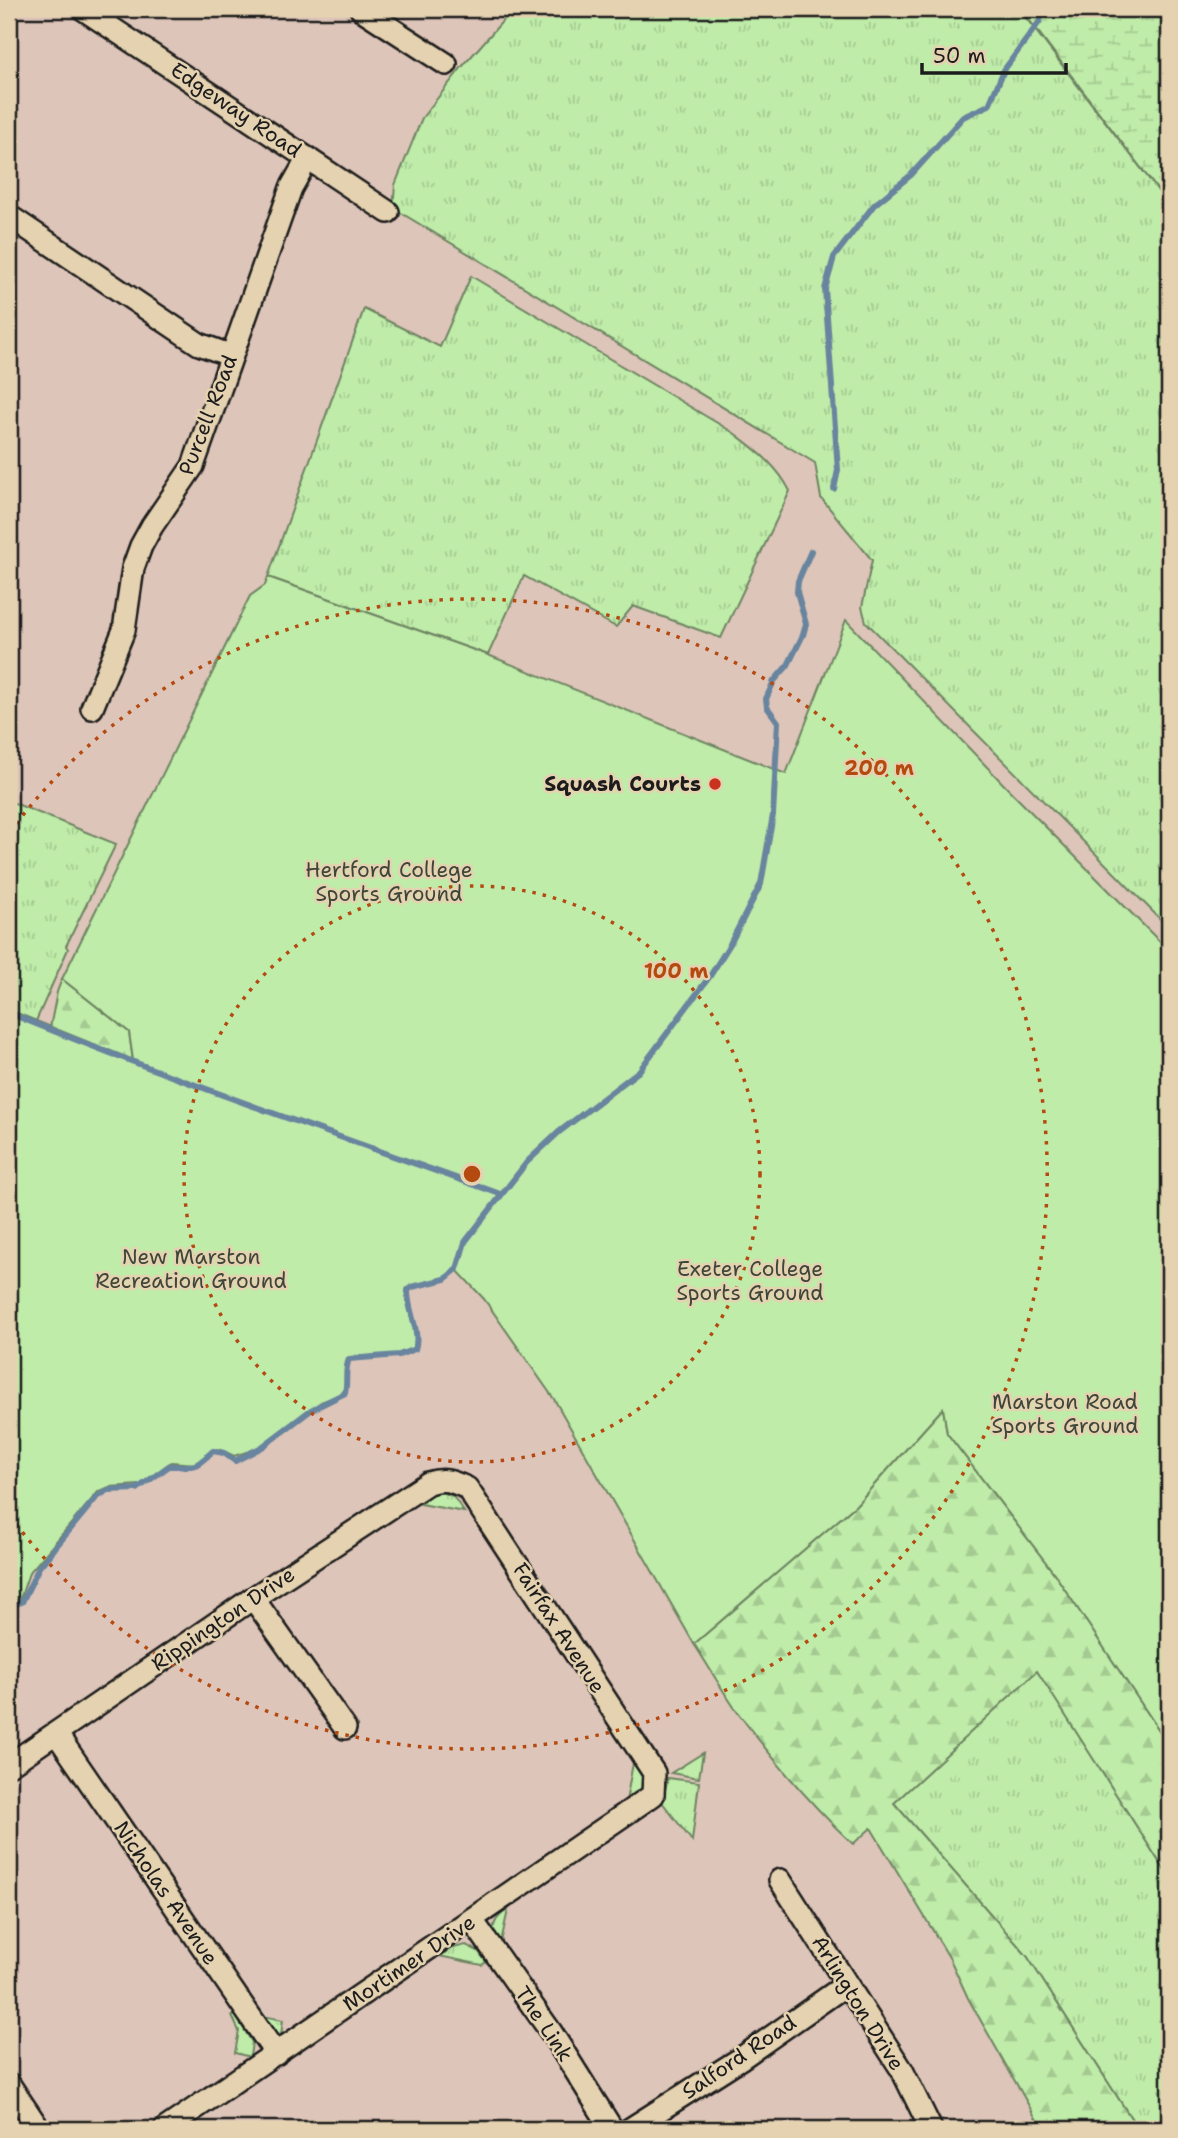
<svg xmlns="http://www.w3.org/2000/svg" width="1178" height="2138" font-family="'Shantell Sans',sans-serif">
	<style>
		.grass { fill: url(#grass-tufts); stroke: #6e8462; stroke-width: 2 }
		.forest { fill: url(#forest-firs); stroke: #6e8462; stroke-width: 2 }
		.wetland { fill: url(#wetland-marsh); stroke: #6e8462; stroke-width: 2 }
		.park { fill: #bfeca9; stroke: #6e8462; stroke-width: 2 }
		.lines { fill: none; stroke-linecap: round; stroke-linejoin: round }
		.stream { stroke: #67849e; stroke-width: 6 }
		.street-casing { stroke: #1c1c1c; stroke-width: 26 }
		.street { stroke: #e5d2b0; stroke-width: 21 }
		.ring { fill: none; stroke: #b54a10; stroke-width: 3.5; stroke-dasharray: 3.5 7 }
		.poi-dot { fill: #c8321e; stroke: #e5d2b0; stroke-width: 2.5 }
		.labels { text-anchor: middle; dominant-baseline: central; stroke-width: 5; stroke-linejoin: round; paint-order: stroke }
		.street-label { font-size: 21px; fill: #1c1c1c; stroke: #e5d2b0 }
		.poi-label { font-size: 21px; font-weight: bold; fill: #1c1c1c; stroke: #e5d2b0; text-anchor: end }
		.park-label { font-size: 21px; fill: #3d4638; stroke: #e5d2b0 }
		.centre { fill: #b54a10; stroke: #e5d2b0; stroke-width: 3.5 }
		.ring-label { font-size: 21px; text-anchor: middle; font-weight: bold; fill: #b54a10; stroke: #e5d2b0; stroke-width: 5; stroke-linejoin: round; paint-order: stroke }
	</style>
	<defs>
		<pattern id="grass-tufts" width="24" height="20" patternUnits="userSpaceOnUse" patternTransform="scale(1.75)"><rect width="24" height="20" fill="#bfeca9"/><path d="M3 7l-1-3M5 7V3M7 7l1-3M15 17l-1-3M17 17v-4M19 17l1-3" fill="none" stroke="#a4ca91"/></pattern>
		<pattern id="forest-firs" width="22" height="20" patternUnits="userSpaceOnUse" patternTransform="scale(1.75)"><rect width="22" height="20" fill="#bfeca9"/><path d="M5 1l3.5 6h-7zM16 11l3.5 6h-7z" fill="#a4ca91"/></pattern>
		<pattern id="wetland-marsh" width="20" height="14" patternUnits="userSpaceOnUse" patternTransform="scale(1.75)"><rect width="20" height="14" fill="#bfeca9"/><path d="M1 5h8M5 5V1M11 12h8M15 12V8" fill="none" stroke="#a4ca91"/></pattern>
	</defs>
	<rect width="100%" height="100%" fill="#dec5b9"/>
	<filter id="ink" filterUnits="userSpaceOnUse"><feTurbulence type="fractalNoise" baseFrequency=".0143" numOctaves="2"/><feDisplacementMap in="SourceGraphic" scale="14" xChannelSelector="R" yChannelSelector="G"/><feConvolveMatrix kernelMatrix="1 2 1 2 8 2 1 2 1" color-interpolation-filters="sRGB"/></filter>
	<g filter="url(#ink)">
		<path class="grass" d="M513,9H1019L1169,205V928L866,622L862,607L872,560L821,498L815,463L393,208L395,185L422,118L462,67Z
			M471,276L734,433C756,450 777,465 790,491L721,638L633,606L616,627L524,576L488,655L268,577L364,309L440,347Z
			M9,801L116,844L66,946L68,949L36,1021L9,1010Z
			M441,1492L453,1496L464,1512L421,1504L429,1495Z
			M1037,1670L1169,1877V2098L1158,2129H1138L1027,1956L894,1803Z
			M703,1753L699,1778L671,1773Z
			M633,1763L643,1772L645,1788L625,1807Z
			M668,1778L699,1782L692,1841L662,1802Z
			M508,1910L499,1951L492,1941C493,1925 494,1918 508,1910Z
			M466,1945L478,1951L486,1962L482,1965L439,1956L449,1949Z
			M235,2015L252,2042L250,2057L235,2053L239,2031L232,2016Z
			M258,2015L283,2020L281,2035L272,2034Z"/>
		<path class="forest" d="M62,979L129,1032L133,1061L50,1028L57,992Z
			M943,1408L947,1433L1054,1573L1169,1745V1877L1037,1671L894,1803L1027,1956L1138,2129H1042L968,1998L950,1959L871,1828L853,1844C812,1806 775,1762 741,1717C724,1694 710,1668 694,1644L856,1505Z"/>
		<path class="wetland" d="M1019,9H1169V205L1024,13Z"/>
		<path class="park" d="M268,577L488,655L786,774L846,620L1012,793L1169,951V1745L1054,1573L947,1433L943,1408L856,1505L694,1644L554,1399L484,1299L457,1270L445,1279L412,1287L408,1290C407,1310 421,1331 415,1349L399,1355L350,1359C344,1370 348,1381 345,1393L321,1402L262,1447L234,1456C211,1444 215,1449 196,1464L171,1462L140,1485L109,1487L98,1492L29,1573L20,1599L9,1604V1010L133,1060L129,1032L62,979L250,596L265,585Z"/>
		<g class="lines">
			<path class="stream" d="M834,489L838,470L825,289L834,257L874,205L911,175L963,117L989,105L1004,70L1040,21L1041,9
				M9,1013C170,1079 336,1135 500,1194
				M9,1606L22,1602L39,1567L96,1498L108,1490L137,1489L169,1466C195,1465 192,1471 213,1451L224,1453L235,1461L262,1447L311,1410L345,1393C348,1381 344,1370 349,1359L399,1355L415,1349C421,1331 407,1310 408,1290L412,1287L445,1279L457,1269L465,1242L527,1162L559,1132L639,1071L710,976L730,944L761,884L773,815L778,722L767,707L766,699L774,681L788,665L803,635L806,624L797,592L798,581L811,551"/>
			<defs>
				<path id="street" d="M83,9L388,212
					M361,9L446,64
					M9,216L187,336L199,344L232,356
					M92,708L124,630L133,568L141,546L152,526L193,466L291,188L308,158
					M253,1598L345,1728
					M56,1733L276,2054
					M9,1765L253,1598L428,1483C444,1478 452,1481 467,1488L654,1773L653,1795L165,2129
					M780,1880L902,2070L931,2129
					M472,1920L551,2032L612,2129
					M9,2084L39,2129
					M630,2129L740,2059L847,1984"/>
			</defs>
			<use href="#street" class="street-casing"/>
			<use href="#street" class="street"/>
		</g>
	</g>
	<g class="ring">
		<circle cx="472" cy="1174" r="288"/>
		<path d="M10 832A575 575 0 1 1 10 1516"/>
	</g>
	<circle class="poi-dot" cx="715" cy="784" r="7"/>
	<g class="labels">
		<g class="street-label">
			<text transform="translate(236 110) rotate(34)">Edgeway Road</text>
			<text transform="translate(208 415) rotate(-69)">Purcell Road</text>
			<text transform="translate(223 1619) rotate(-34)">Rippington Drive</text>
			<text transform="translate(559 1628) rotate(57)">Fairfax Avenue</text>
			<text transform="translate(166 1893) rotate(56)">Nicholas Avenue</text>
			<text transform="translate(409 1963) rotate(-34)">Mortimer Drive</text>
			<text transform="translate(858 2003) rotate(58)">Arlington Drive</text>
			<text transform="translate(544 2024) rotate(56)">The Link</text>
			<text transform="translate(739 2057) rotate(-34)">Salford Road</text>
		</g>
		<g class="poi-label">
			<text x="701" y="784">Squash Courts</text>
		</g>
		<g class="park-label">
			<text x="389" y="870">Hertford College<tspan x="389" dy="24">Sports Ground</tspan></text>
			<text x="191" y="1257">New Marston<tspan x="191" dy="24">Recreation Ground</tspan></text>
			<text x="750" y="1269">Exeter College<tspan x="750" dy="24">Sports Ground</tspan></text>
			<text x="1065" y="1402">Marston Road<tspan x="1065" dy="24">Sports Ground</tspan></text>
		</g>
	</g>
	<circle cx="472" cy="1174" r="10" class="centre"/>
	<g class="ring-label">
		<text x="879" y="775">200 m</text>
		<text x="676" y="978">100 m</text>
	</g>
	<rect width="1178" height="2138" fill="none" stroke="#e5d2b0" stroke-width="35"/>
	<rect x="18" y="18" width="1143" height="2103" fill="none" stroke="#1c1c1c" stroke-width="2.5" filter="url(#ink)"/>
	<path d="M922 63v10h144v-10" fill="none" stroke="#1c1c1c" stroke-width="3.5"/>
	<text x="933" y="63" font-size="21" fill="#1c1c1c" stroke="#e5d2b0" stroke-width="5" paint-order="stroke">50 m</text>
</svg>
